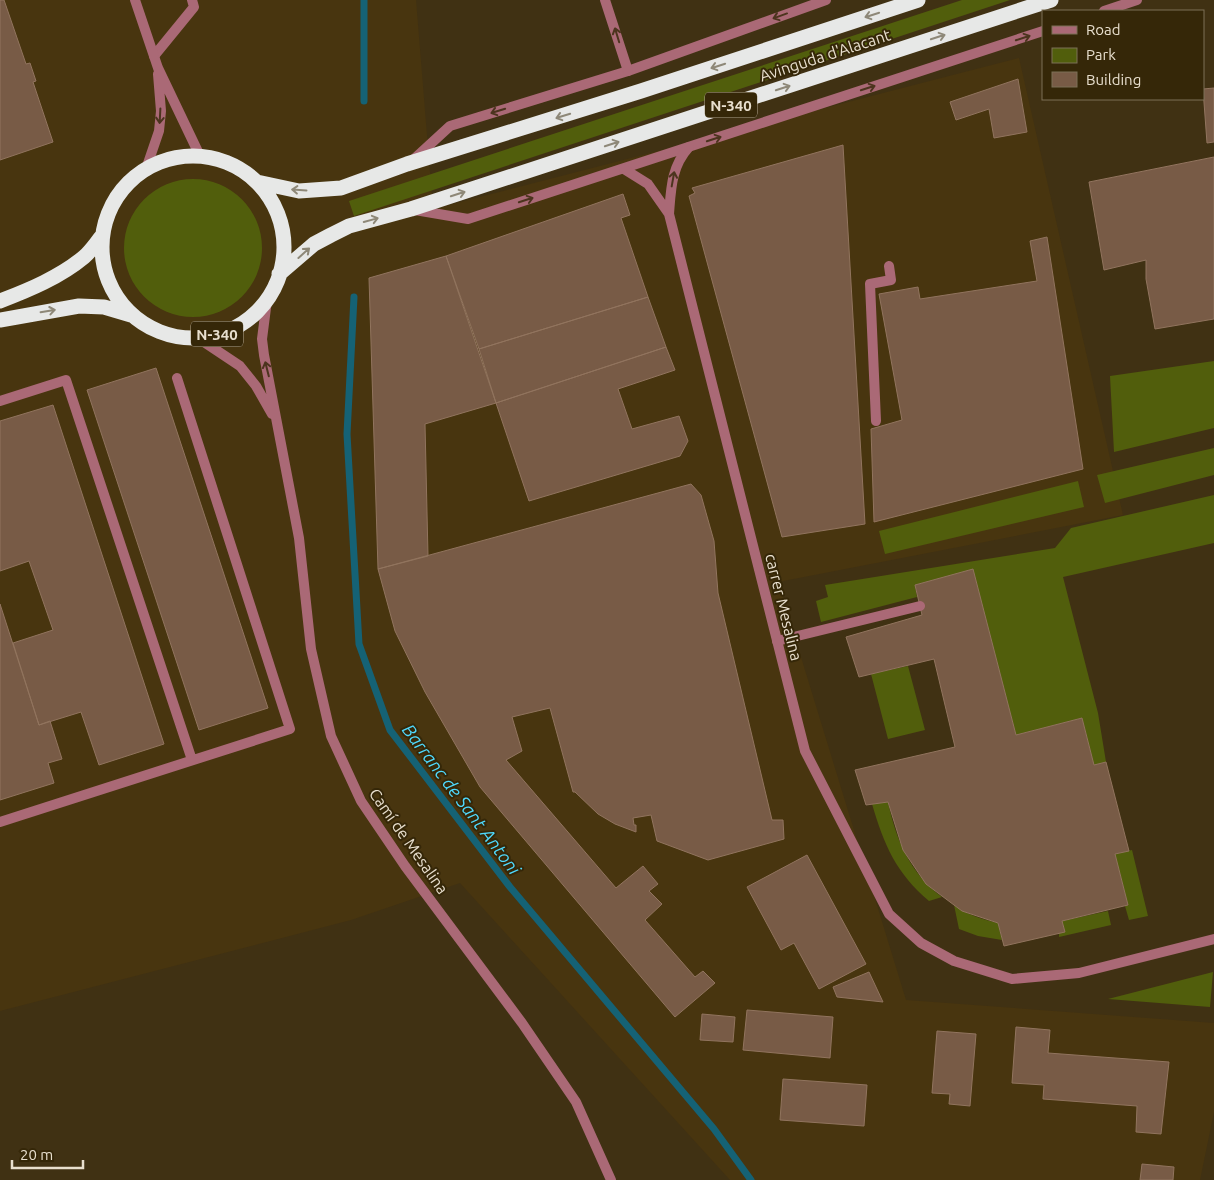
<svg xmlns="http://www.w3.org/2000/svg" width="1214" height="1180" font-family="Ubuntu,sans-serif">
	<style>
		.built { fill: #48350f }
		.green { fill: #515e0c }
		.lines { fill: none; stroke-linecap: round; stroke-linejoin: round }
		.stream { stroke: #156275; stroke-width: 7 }
		.building { fill: #785b46; stroke: #91745e }
		.lane { stroke: #aa6976; stroke-width: 10 }
		.street { stroke: #aa6976; stroke-width: 10 }
		.highway { stroke: #e7e8e7; stroke-width: 15 }
		.oneway { stroke: #8e8878 }
		.oneway2 { stroke: #4c341e }
		.labels { text-anchor: middle; dominant-baseline: central; stroke-width: 4; stroke-linejoin: round; paint-order: stroke }
		.shield { fill: #352708; stroke: #b2a893; stroke-width: 1 }
		.shield-label { font-size: 15px; font-weight: bold; fill: #e8dfce }
		.street-label { font-size: 16px; fill: #e8dfce; stroke: #352708 }
		.water-label { font-size: 18px; font-style: italic; fill: #4fd9fd; stroke: #352708 }
	</style>
	<rect width="100%" height="100%" fill="#403113"/>
	<path class="built" d="M0,0H416L433,209L1019,58L1123,515L778,582L906,1000L1214,1023V1112L1200,1180H730L460,883L351,920L0,1011Z"/>
	<path class="green" d="M962,0H1010L354,216L349,201Z
		M124 248a69 69 0 1 1 138 0a69 69 0 1 1-138 0Z
		M1214,361V428L1114,452L1110,376Z
		M1214,448V475L1105,503L1097,475Z
		M1078,481L1084,507L885,554L879,531Z
		M1214,495V543L1063,577L1098,713L1106,762L1094,765L1082,718L1016,735L973,570L915,585L917,597L821,622L816,601L828,597L825,585L1055,548L1071,528Z
		M908,666L925,730L888,739L871,674Z
		M888,802C896,840 910,873 942,897L929,901C896,873 884,845 872,804Z
		M1132,850L1148,916L1129,920L1125,906L1128,905L1115,854Z
		M954,905C967,915 982,919 998,923L1002,940L978,936L959,929Z
		M1108,911L1111,925L1059,937V933L1065,932L1062,921Z
		M1213,972L1210,1007L1108,999Z"/>
	<g class="lines">
		<path class="stream" d="M364,101V0
			M354,297L347,434L359,644L390,730L510,887L714,1129L751,1180"/>
	</g>
	<path class="building" d="M0,0H4L26,64L30,63L36,81L33,82L53,142L0,160Z
		M1018,79L1027,132L994,138L989,109L956,120L950,102Z
		M1214,88V142L1207,143L1203,89Z
		M843,145L865,524L782,537L689,196L695,193L692,188Z
		M1214,157V319L1155,329L1146,279V260L1104,270L1089,182Z
		M623,194L630,215L621,218L648,297L479,349L446,256Z
		M1047,237L1083,469L874,522L871,429L902,420L879,294L918,287L920,299L1037,281L1030,241Z
		M446,256L496,403L425,424L428,556L378,569L369,278Z
		M648,297L666,347L496,403L479,349Z
		M666,347L675,370L618,389L632,429L679,416L688,441L680,456L529,501L496,403Z
		M156,368L268,708L199,730L87,390Z
		M53,405L164,744L99,765L81,712L39,725L13,643L53,630L29,561L0,571V421Z
		M691,484L701,495L714,541L718,593L772,820H783L784,839L708,860L657,841L651,815L633,818L634,825H636V832L615,824L598,814L575,792H573L550,708L512,717L522,751L506,760L616,888L643,866L658,884L649,891L662,904L645,920L695,977L703,971L715,983L675,1017L480,787L425,692L395,631L378,569Z
		M973,569L1016,735L1082,718L1094,765L1106,762L1129,851L1115,854L1128,905L1062,921L1065,932L1004,946L998,923L962,911L926,884L903,850L888,802L866,805L855,770L955,747L934,659L859,677L846,637L922,615L915,585Z
		M0,604L39,725L50,721L62,759L48,763L54,783L0,800Z
		M807,855L866,964L819,989L794,943L781,950L747,887Z
		M869,972L883,1002L837,997L833,987Z
		M747,1010L833,1017L830,1058L743,1050Z
		M702,1014L735,1017L733,1042L700,1040Z
		M1016,1027L1050,1030L1048,1053L1169,1062L1161,1134L1136,1132L1137,1106L1043,1099L1044,1085L1012,1083Z
		M937,1031L976,1034L970,1106L949,1104L950,1094L932,1093Z
		M783,1079L867,1085L864,1126L780,1120Z
		M1142,1164L1174,1167L1173,1180H1140Z"/>
	<g class="lines">
		<path class="lane" d="M1104,11L1137,0
			M154,56L194,7L192,0
			M413,160L450,126L628,71L826,0
			M415,210L468,219L1043,31
			M0,401L66,380L192,760
			M876,421L870,284L891,280L889,266
			M777,641L920,606
			M0,822L290,729L177,378"/>
		<path class="street" d="M135,0L158,68L200,156
			M605,0L628,71
			M689,147C671,167 671,189 669,214L805,751L889,914L921,943L954,961L1012,979L1079,973L1214,939
			M146,169L159,131L161,111L158,74
			M624,169L648,184L669,214
			M267,300L262,339L264,355L299,538L311,649L331,736L361,801L405,866L522,1023L576,1102L611,1180
			M198,338L240,366L256,386L272,414"/>
		<path class="highway" d="M102 247a91 91 0 1 1 182 0a91 91 0 1 1-182 0Z
			M257,182L299,191L341,188L407,164L641,91L918,0
			M279,274L314,244L331,235L349,226L411,209L1051,0
			M0,301C29,290 60,277 84,257C91,251 96,243 102,236
			M0,320L79,306L104,307L131,315"/>
	</g>
	<defs><path id="oneway-shaft" d="M-6 0H5M1.5-3L5.5 0L1.5 3" fill="none" stroke-width="1.6" stroke-linecap="round" stroke-linejoin="round" transform="scale(1.25)"/></defs>
	<g class="oneway">
		<use href="#oneway-shaft" transform="translate(872 15) rotate(162)"/>
		<use href="#oneway-shaft" transform="translate(938 37) rotate(-18)"/>
		<use href="#oneway-shaft" transform="translate(718 66) rotate(162)"/>
		<use href="#oneway-shaft" transform="translate(783 88) rotate(-18)"/>
		<use href="#oneway-shaft" transform="translate(563 116) rotate(163)"/>
		<use href="#oneway-shaft" transform="translate(612 144) rotate(-18)"/>
		<use href="#oneway-shaft" transform="translate(299 190) rotate(-176)"/>
		<use href="#oneway-shaft" transform="translate(458 194) rotate(-18)"/>
		<use href="#oneway-shaft" transform="translate(371 220) rotate(-15)"/>
		<use href="#oneway-shaft" transform="translate(304 253) rotate(-42)"/>
		<use href="#oneway-shaft" transform="translate(48 311) rotate(-9)"/>
	</g>
	<g class="oneway2">
		<use href="#oneway-shaft" transform="translate(780 16) rotate(160)"/>
		<use href="#oneway-shaft" transform="translate(617 35) rotate(-107)"/>
		<use href="#oneway-shaft" transform="translate(1023 38) rotate(-18)"/>
		<use href="#oneway-shaft" transform="translate(868 88) rotate(-18)"/>
		<use href="#oneway-shaft" transform="translate(498 111) rotate(163)"/>
		<use href="#oneway-shaft" transform="translate(160 116) rotate(93)"/>
		<use href="#oneway-shaft" transform="translate(714 139) rotate(-18)"/>
		<use href="#oneway-shaft" transform="translate(673 179) rotate(-80)"/>
		<use href="#oneway-shaft" transform="translate(526 200) rotate(-18)"/>
		<use href="#oneway-shaft" transform="translate(267 369) rotate(-104)"/>
	</g>
	<g class="labels">
		<g class="shield">
			<rect x="705" y="92.5" width="52" height="25" rx="4"/>
			<rect x="191" y="321.5" width="52" height="25" rx="4"/>
		</g>
		<g class="shield-label">
			<text x="731" y="105">N-340</text>
			<text x="217" y="334">N-340</text>
		</g>
		<g class="street-label">
			<text transform="translate(825 55) rotate(-18)">Avinguda d'Alacant</text>
			<text transform="translate(784 607) rotate(76)">carrer Mesalina</text>
			<text transform="translate(409 841) rotate(55)">Camí de Mesalina</text>
		</g>
		<g class="water-label">
			<text transform="translate(462 799) rotate(53)">Barranc de Sant Antoni</text>
		</g>
	</g>
	<rect x="1042" y="10" width="162" height="90" fill="#352708" stroke="#7d7157"/>
	<rect x="1052" y="26" width="25" height="8" fill="#aa6976" stroke="#7d7157"/>
	<text x="1086" y="35" font-size="15" fill="#e8dfce">Road</text>
	<rect x="1052" y="48" width="25" height="15" fill="#515e0c" stroke="#7d7157"/>
	<text x="1086" y="60" font-size="15" fill="#e8dfce">Park</text>
	<rect x="1052" y="72" width="25" height="15" fill="#785b46" stroke="#7d7157"/>
	<text x="1086" y="85" font-size="15" fill="#e8dfce">Building</text>
	<path d="M12 1160v8h71v-8" fill="none" stroke="#e8dfce" stroke-width="2.5"/>
	<text x="20" y="1160" font-size="15" fill="#e8dfce" stroke="#352708" stroke-width="4" paint-order="stroke">20 m</text>
</svg>
